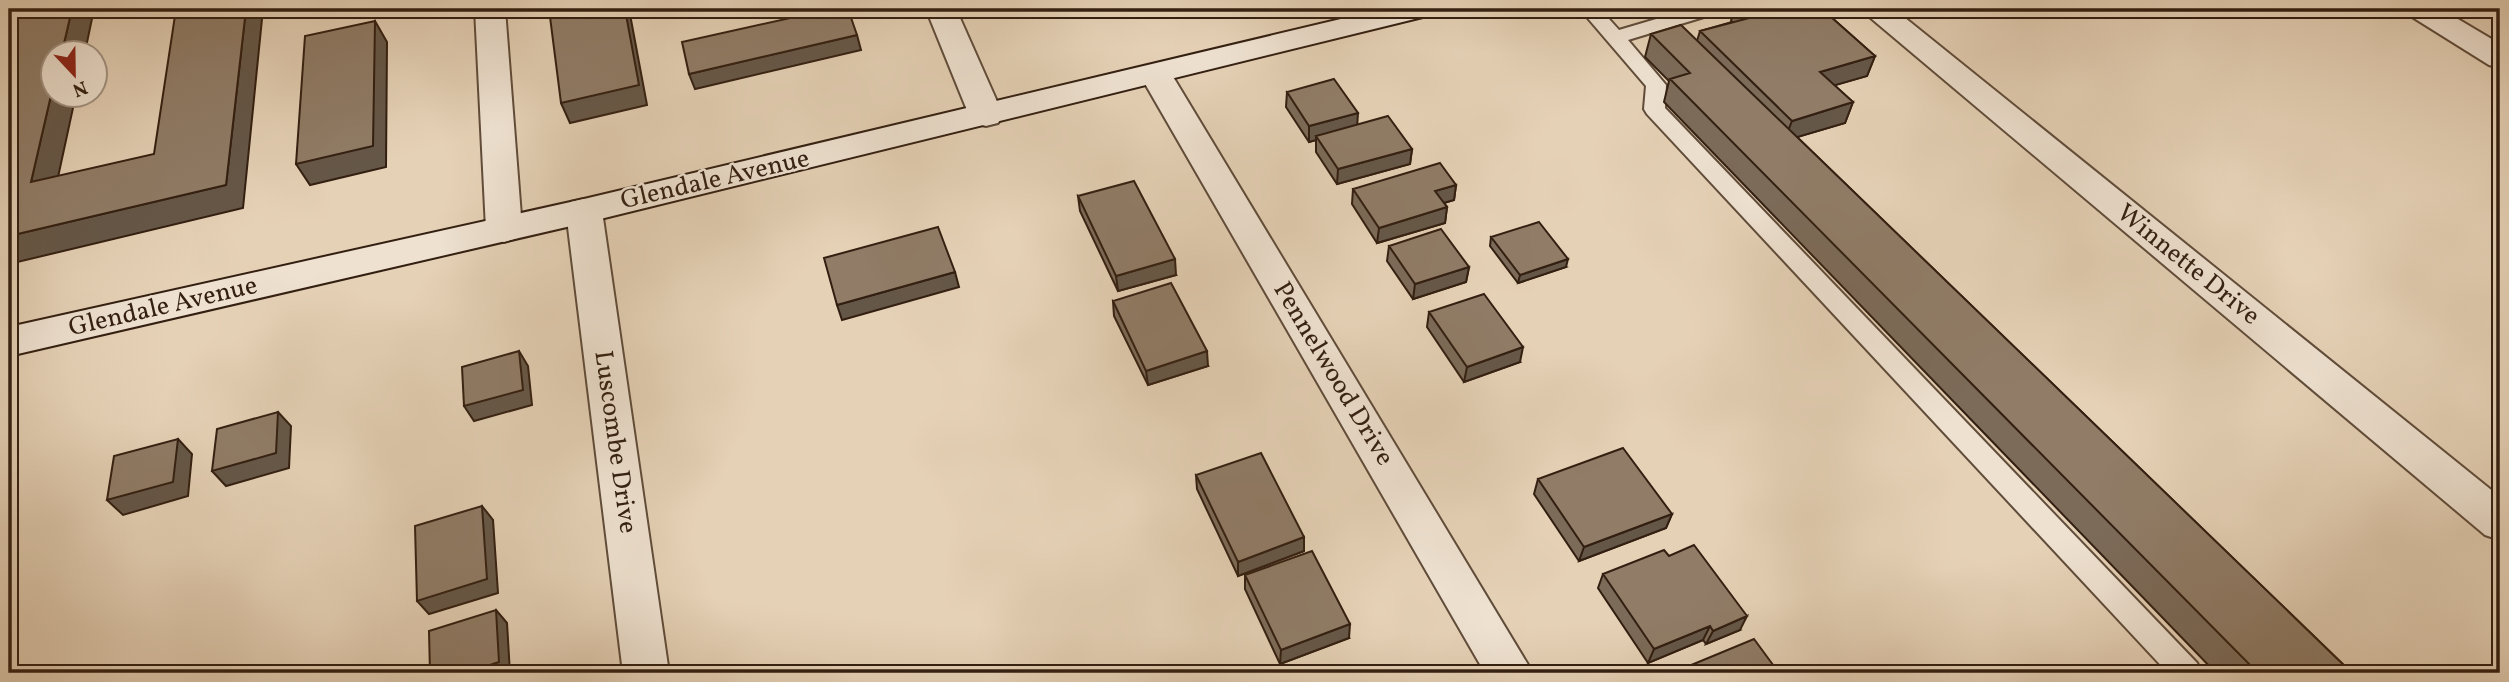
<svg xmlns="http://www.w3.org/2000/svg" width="2509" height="682" font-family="Vollkorn,serif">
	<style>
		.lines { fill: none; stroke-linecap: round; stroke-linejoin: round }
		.lane-casing { stroke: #604c3a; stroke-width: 4 }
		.street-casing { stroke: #604c3a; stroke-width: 4 }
		.secondary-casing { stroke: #331f11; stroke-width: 4 }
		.lane { fill: #eee1d0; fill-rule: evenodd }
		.street { fill: #eee1d0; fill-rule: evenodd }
		.secondary { fill: #eee1d0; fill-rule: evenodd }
		.wall { fill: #7c6b59; stroke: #331f11; stroke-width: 2 }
		.shaded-wall { fill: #655748; stroke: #331f11; stroke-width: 2 }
		.building { fill: #907c67; stroke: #331f11; stroke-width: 2 }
		.labels { text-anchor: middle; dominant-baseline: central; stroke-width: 5; stroke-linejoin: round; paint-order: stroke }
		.street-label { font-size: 26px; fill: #331f11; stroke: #eee1d0 }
	</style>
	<rect width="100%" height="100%" fill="#e5d1b6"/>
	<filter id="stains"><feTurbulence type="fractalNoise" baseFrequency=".00286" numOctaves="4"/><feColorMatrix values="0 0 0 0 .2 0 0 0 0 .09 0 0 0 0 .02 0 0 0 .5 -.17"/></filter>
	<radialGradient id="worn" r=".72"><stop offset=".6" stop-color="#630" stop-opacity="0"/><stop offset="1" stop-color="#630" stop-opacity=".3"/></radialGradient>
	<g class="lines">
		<defs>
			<path id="lane" d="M1580,9H1600L1619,30L1690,9H1720L1717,13L1628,40L1666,85L1665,108L2197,663L2202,673H2168L1647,114L1644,109L1646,86Z"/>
			<path id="street" d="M475,9H505L522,229L517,238L504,242L491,238L486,229Z
				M926,9H956L1003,115L998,123L986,126L974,123L969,115Z
				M1860,9H1894L2500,497V540L2485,535Z
				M2405,9H2441L2500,44V68L2489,65L2409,15Z
				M1156,65L1167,68L1172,75L1533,673H1485L1140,75L1145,68Z
				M584,199L597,202L602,211L669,673H623L566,211L571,202Z"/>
			<path id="secondary" d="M1383,9H1435L1431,15L584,223L9,356V327L584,199Z"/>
		</defs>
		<use href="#lane" class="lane-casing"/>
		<use href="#street" class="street-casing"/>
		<use href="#secondary" class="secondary-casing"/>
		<use href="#lane" class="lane"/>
		<use href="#street" class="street"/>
		<use href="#secondary" class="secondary"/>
	</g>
	<path class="wall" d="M1734,9H1822L1875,56L1867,76L1834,85L1853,102L1845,123L1797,137L2352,673H2216L1664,102L1669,81L1645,57L1651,34L1697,41L1700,31L1732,22L1731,21Z
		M1287,92L1412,149L1410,164L1337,184L1316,152V140L1309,142L1286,107Z
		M1456,185L1454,200L1444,203L1447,207L1445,223L1377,243L1352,204L1353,189Z
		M1078,196L1176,275L1118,291L1080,211Z
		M1491,237L1566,267L1518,283L1490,246Z
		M1389,246L1469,267L1466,282L1413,299L1387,261Z
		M1113,301L1208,366L1148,385L1114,316Z
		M1429,312L1520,362L1464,382L1427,327Z
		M1196,475L1304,537V551L1238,576L1197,489Z
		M1538,479L1672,514L1666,528L1579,561L1534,494Z
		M1603,574L1740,630L1706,644L1703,640L1648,663L1598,588Z
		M1245,575L1349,638L1280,664L1245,589Z"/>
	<path class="shaded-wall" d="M72,9H94L85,52H62Z
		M246,9H263L243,208L9,264V236L226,185Z
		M625,9H629L647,105L570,123L561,103Z
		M1038,9H1063L1038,14Z
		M375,21L387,42L386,167L310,185L296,164Z
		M857,35L861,50L695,89L689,74Z
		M1875,56L1867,76L1812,92L1820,72Z
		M52,91V94H76L52,205L31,182Z
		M1853,102L1845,123L1784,141L1792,121Z
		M1358,113L1357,129L1316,136V140L1309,142V126Z
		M1412,149L1410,164L1337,184L1338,169Z
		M1456,185L1454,200L1433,206L1435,191Z
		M1447,207L1445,223L1377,243L1379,228Z
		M1175,259L1176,275L1118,291L1116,276Z
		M1568,259L1566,267L1518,283L1520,275Z
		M1469,267L1466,282L1413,299L1415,284Z
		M955,272L959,287L842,320L837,305Z
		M1523,347L1520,362L1464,382L1467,367Z
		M519,351L528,366L532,405L474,421L464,406Z
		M1207,351L1208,366L1148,385L1146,371Z
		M278,412L291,426L289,468L226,486L212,471Z
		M178,439L192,454L188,496L123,515L107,500Z
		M482,506L493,520L498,593L429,614L417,601Z
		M1672,514L1666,528L1579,561L1584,547Z
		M1304,537V551L1238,576V562Z
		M496,610L507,623L510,673H466Z
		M1747,616L1740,630L1706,644L1713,631Z
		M1350,624L1349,638L1280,664L1281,650Z
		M1710,626L1703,640L1648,663L1654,649Z"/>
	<path class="building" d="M11,9H72L62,52H52V91L31,182L154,154L176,9H246L226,185L9,236V17Z
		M549,9H625L639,85L561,103Z
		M831,9H848L857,35L689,74L682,42Z
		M1745,9H1822L1875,56L1820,72L1853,102L1792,121L1700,31L1753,17Z
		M375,21L373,146L296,164L305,36Z
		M1681,25L2352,673H2258L1670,79L1690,73L1651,34Z
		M1334,79L1358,113L1309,126L1287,92Z
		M1388,116L1412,149L1338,169L1316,136Z
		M1440,163L1456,185L1435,191L1447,207L1379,228L1353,189Z
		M1134,181L1175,259L1116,276L1078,196Z
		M1539,222L1568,259L1520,275L1491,237Z
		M938,227L955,272L837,305L824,258Z
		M1441,229L1469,267L1415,284L1389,246Z
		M1171,283L1207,351L1146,371L1113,301Z
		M1484,294L1523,347L1467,367L1429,312Z
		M519,351L523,390L464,406L462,367Z
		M278,412L276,453L212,471L217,429Z
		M178,439L173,482L107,500L114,456Z
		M1623,448L1672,514L1584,547L1538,479Z
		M1261,453L1304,537L1238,562L1196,475Z
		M482,506L487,579L417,601L415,526Z
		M1694,545L1747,616L1713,631L1710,626L1654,649L1603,574L1664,550L1669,556Z
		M1312,551L1350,624L1281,650L1245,575Z
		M496,610L499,662L466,673H430L429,631Z
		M1754,639L1779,673H1672Z
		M1789,668L1793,673H1779Z"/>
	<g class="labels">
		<g class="street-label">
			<text transform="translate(715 180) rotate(-13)">Glendale Avenue</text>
			<text transform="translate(2188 265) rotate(39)">Winnette Drive</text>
			<text transform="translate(163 307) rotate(-13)">Glendale Avenue</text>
			<text transform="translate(1333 374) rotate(59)">Pennelwood Drive</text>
			<text transform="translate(615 442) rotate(82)">Luscombe Drive</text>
		</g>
	</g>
	<rect width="2509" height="682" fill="none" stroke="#e5d1b6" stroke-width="35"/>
	<rect x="10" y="10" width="2488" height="661" fill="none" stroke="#331f11" stroke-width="3.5"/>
	<rect x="18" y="18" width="2474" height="647" fill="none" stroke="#331f11" stroke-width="2"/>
	<g transform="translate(74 74) rotate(158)"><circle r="33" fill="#eee1d0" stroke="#a39384" stroke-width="2"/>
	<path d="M0-5L12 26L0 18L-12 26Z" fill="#8f2418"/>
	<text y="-10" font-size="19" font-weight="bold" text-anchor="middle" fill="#331f11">N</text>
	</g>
	<rect width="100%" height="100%" filter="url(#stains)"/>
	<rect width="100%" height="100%" fill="url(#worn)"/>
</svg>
